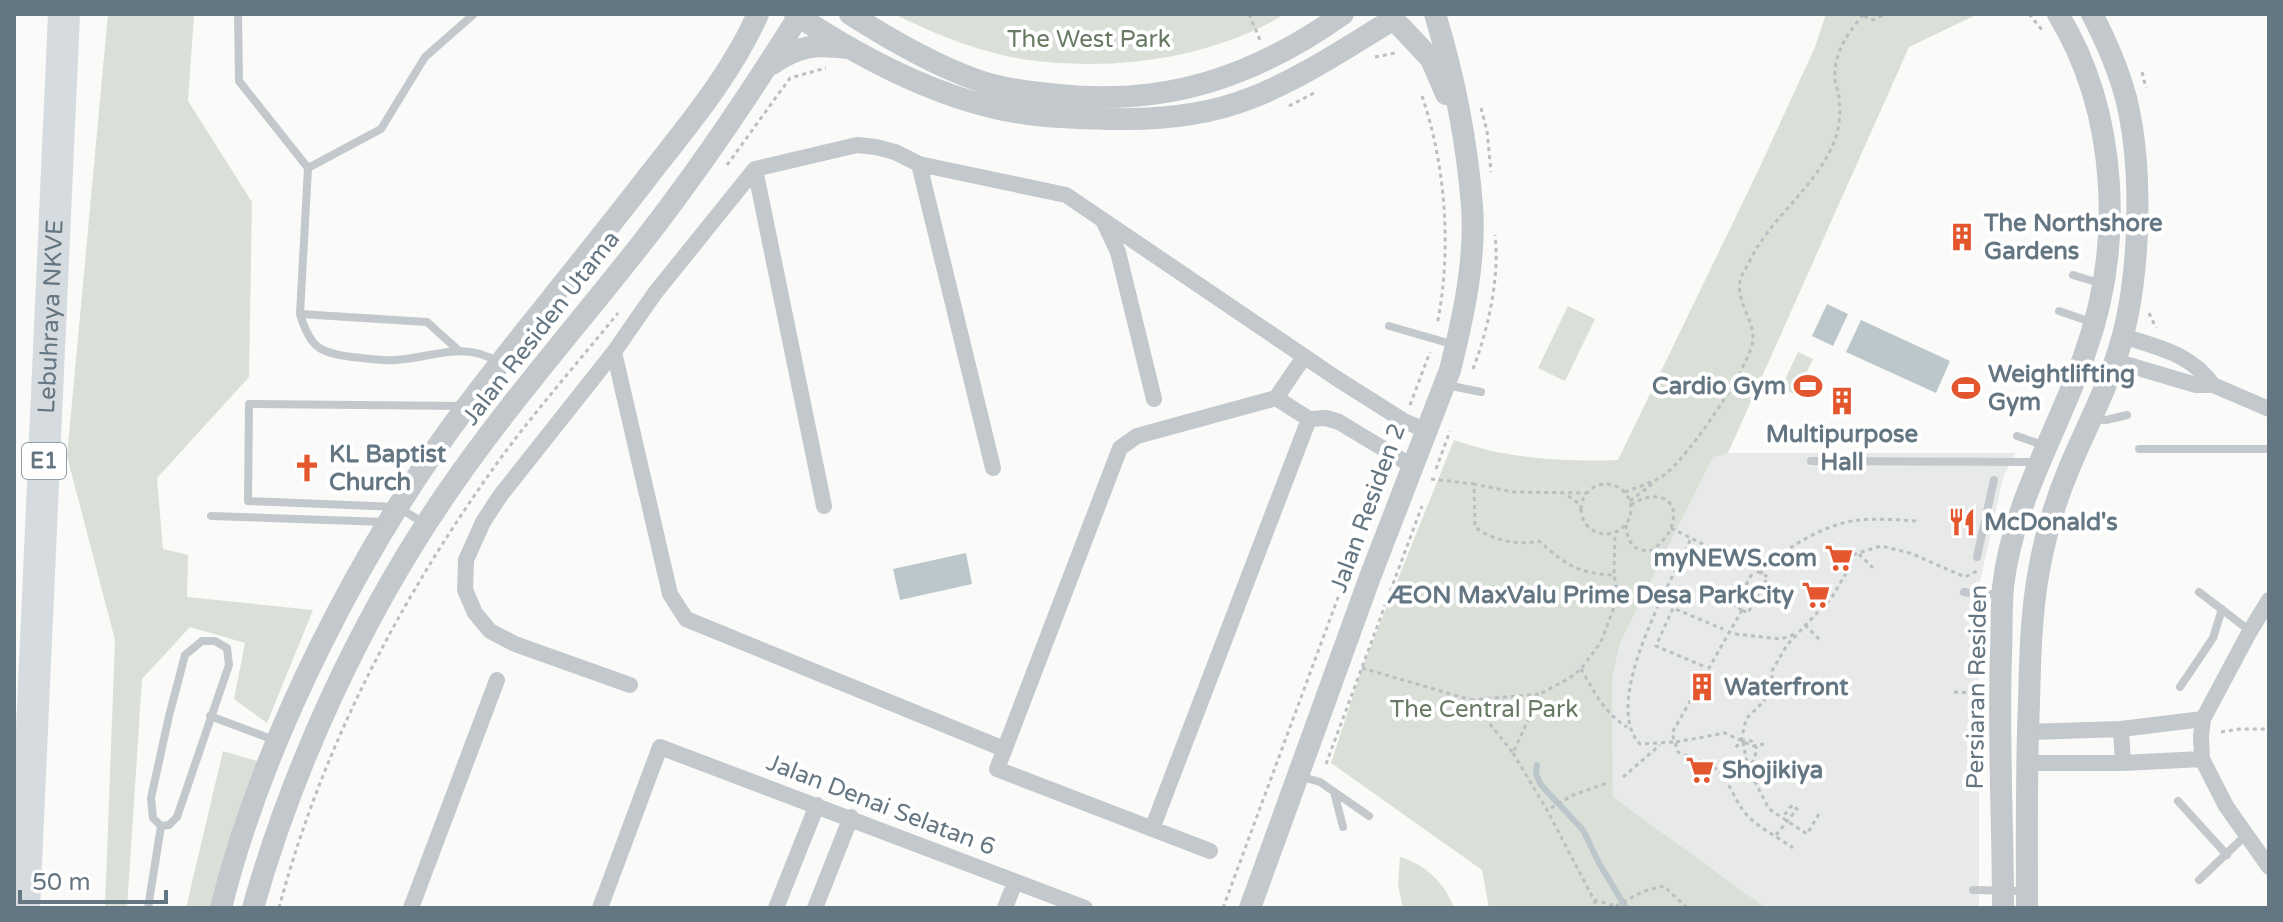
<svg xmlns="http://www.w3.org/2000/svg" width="2283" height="922" font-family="'Varela Round',sans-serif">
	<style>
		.built { fill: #e8e9e9 }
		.green { fill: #dadfd7 }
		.water { fill: #bbc7cb }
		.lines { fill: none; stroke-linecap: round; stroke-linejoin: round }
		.stream { stroke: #bbc7cb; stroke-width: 6 }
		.path { stroke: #bbbfc2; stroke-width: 3; stroke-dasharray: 4 4; stroke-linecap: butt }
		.service { stroke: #c3c8cc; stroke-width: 8 }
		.minor { stroke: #c3c8cc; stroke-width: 16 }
		.tertiary { stroke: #c3c8cc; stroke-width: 22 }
		.motorway { stroke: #d6dbdf; stroke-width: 32 }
		.labels { text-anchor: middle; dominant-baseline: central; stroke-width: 8; stroke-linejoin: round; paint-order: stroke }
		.shield { fill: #fff; stroke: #939fa8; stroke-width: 2 }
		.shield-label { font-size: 22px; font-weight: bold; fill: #657683 }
		.park-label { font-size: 24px; fill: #687a64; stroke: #fff }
		.poi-label { font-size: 24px; font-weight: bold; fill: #657683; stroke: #fff; text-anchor: start }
		.street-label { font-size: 24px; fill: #657683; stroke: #fff }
	</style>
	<rect width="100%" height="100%" fill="#fafaf8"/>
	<path class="built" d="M1728,453H2015L2003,478L1979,586V908H1766L1613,797L1612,680L1620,643L1713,456Z"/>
	<path class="green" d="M108,14H194L188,101L252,202L249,377L157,478L163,549L188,555L187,597L313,610L267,723L234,699L245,643L190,627L142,679L127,908H105L115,640L67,456Z
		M894,14H1285C1209,60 1108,72 1022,59C978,52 933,33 894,14Z
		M1826,14H1978L1909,47L1728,453L1713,457L1620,643L1612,680L1613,797L1766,908H1489L1482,870L1331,763L1362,668L1454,440C1508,459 1561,462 1618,460L1758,171L1815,47Z
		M1568,306L1595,319L1565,381L1538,368Z
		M1798,352L1813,359L1796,395L1781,388Z
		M223,751L257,761L222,908H186Z
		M1400,857C1426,865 1445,883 1454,908H1403L1398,885Z"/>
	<path class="water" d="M1827,304L1848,314L1833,346L1812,336Z
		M1861,320L1950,361L1936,393L1846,352Z
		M966,553L972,584L900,600L893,569Z"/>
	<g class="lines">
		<path class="stream" d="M1537,765L1536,774L1541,785L1583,830L1599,863L1626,908"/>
		<path class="path" d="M1249,14L1260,40
			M2029,14L2042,30
			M1864,16L1873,20L1886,14
			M1375,57L1395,53
			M2142,72L2146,88
			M1422,96C1446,166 1452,252 1437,325
			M1289,106L1314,93
			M1481,108L1487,131L1491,172
			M727,165L790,78L826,68
			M2149,313L2156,328
			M1473,369C1488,330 1500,277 1495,235
			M1410,405L1430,352
			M1436,469L1450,431
			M1431,479L1474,484
			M1581 509a25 25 0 1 1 50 0a25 25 0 1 1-50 0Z
			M1625,492C1638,487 1652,483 1664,475C1686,460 1752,365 1753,339C1754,318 1732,297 1742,275C1748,265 1753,253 1760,243C1784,207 1818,182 1835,140C1839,128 1841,111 1839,98C1839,92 1836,86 1835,80C1833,54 1847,34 1863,15
			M1568,496L1581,505
			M1630,501L1656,481
			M1626,525C1627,543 1635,553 1653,550C1659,544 1667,538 1670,530C1684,498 1655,488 1631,505
			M1671,528L1768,577L1748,613L1742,610
			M1859,554L1873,568
			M1352,562L1385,472
			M1614,573L1615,533
			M1760,574C1782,549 1826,523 1859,520C1878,518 1898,520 1917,521
			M1742,610L1672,733L1678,752C1690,759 1708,760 1718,771C1729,782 1734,797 1742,809C1754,826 1777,836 1793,848
			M1742,610L1735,606L1754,570
			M1805,625L1822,642
			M1735,634L1781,639L1795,634
			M1703,666L1656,646L1673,608L1723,629
			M1362,668L1471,700L1513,753L1540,694L1568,679L1581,669L1601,642L1613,610L1617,589L1614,575C1578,574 1565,564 1539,541C1517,546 1492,540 1475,527L1474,484L1513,492L1586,493
			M1581,669C1594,691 1604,713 1627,727
			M1954,692L1978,693
			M1471,700L1539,694
			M2221,732L2239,729H2269
			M1741,741L1746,719L1764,701L1772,688V671L1787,645L1832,597L1845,575L1852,555L1881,546L1910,553L1965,577L1977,571
			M1673,742L1640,744C1600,702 1671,583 1691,538
			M1676,742L1725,733L1753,746L1764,744
			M1743,742L1747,763
			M1513,753L1547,810L1594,900L1596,908
			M1326,764L1422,506
			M1751,774L1769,809L1807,834L1819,814
			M1623,777L1660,745
			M1723,777L1737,767L1753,762L1757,749L1753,742C1744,736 1739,744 1733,750
			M1551,808L1573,795L1607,783
			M1776,835L1797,809L1792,805L1782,818
			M1594,900L1616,906L1615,908
			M1616,906L1644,891L1664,886L1687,908
			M279,908C322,746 402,595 500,459C537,409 579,361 618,313
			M1223,908L1343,584"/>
		<path class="service" d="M238,14L239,81L308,168L381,129L425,57L474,14
			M308,168L300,314C310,347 319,353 352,357C366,358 381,361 395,360C432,358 463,340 498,362
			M2073,275L2099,283
			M2059,311L2094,323
			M300,314L427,322L457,349
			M1389,326L1455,345
			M1447,385L1481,392
			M2092,419L2106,420L2127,415
			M2017,436L2046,446
			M2139,449H2269
			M1811,461L2038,462
			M211,516L386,522
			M425,524L398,507L248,501L249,404L464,406
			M1977,557L1994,480
			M1964,592C1976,595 1987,598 1998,591
			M2199,592L2250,631
			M202,641H215L227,648L229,665L177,817L169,825L161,826L153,818L151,798L169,716L185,655Z
			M2180,687L2213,638L2222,609
			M210,716L277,741
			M1299,776L1320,782L1369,816
			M1334,792L1343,827
			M2178,801L2227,855
			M2199,880L2246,835
			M1973,890L2026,891
			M148,908L161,826"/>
		<path class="minor" d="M919,164L993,468
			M755,169L824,506
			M1103,220L1118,252L1154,399
			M2123,336C2159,348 2190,353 2213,385
			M614,352L670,594L686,619L1004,749
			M1304,357L1276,398L1309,419L1326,418L1339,422L1412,466
			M2115,361L2196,385H2213L2269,409
			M2269,600L2250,631L2203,719L2201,736L2202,759L2226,806L2269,867
			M630,685L515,644L490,631L475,613L465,590L466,560L483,522L500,496L614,352L655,293L755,169L857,145L876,147L895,152L919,164L1066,195L1336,378L1404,421L1425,430
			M2121,729L2123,763
			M2028,732L2121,729L2203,719
			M2027,763H2123L2202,759
			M1152,829L1309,419
			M1210,851L997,769L1120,448L1137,436L1276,398
			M411,908L497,680
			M600,908L660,747L1085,908
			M776,908L817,805
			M815,908L851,817
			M1005,908L1015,882"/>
		<path class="tertiary" d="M795,14C864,60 945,103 1028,114C1057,118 1085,118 1113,119C1159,120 1208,115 1251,98C1300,79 1344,49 1389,22
			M850,14C889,39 930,63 974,79C1001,89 1029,92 1058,95C1167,106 1254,77 1343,14
			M1400,26L1431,59L1446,94
			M772,64C799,45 816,44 848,48
			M221,908C263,739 362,545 467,406C526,328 590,252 650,174C689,124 732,73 758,14
			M253,908C293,766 361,619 444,497C505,407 578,325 645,239C701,167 752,91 800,14
			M1250,908L1370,577L1450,370C1463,318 1476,261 1472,206C1467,142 1454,76 1435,14
			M2003,908C2003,823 1998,738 2001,654C2002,632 2001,609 2003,587C2012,504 2058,431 2085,353C2124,245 2118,113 2058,14
			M2027,908C2027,840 2026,771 2029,703C2030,658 2031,614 2039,570C2045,537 2055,502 2068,471C2083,434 2102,399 2115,361C2141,289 2144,171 2126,98C2118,68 2106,41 2092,14"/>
		<path class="motorway" id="s1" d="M24,908L64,14"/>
	</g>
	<defs>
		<symbol id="building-bare" viewBox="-9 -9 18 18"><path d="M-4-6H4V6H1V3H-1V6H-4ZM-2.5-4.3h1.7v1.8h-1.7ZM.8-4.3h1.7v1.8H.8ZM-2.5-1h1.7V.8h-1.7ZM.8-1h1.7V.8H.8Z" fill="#e4572e" stroke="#fff" stroke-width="2.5" paint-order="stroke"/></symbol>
		<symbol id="stadium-bare" viewBox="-9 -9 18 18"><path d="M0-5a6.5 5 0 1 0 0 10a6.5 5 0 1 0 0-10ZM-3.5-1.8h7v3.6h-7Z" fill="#e4572e" stroke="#fff" stroke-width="2.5" paint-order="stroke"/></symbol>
		<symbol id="church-bare" viewBox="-9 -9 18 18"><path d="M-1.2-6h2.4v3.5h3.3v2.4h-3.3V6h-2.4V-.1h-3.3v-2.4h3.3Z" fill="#e4572e" stroke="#fff" stroke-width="2.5" paint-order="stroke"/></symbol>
		<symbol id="restaurant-bare" viewBox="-9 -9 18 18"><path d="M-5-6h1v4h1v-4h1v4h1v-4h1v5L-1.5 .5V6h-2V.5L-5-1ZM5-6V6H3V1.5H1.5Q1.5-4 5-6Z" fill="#e4572e" stroke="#fff" stroke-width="2.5" paint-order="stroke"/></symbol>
		<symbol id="supermarket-bare" viewBox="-9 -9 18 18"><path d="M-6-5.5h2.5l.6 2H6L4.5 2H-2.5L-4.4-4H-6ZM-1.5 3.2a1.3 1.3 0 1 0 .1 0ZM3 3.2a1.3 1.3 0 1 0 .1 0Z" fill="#e4572e" stroke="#fff" stroke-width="2.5" paint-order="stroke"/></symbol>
	</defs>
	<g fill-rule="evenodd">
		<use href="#building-bare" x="1942" y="217" width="40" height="40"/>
		<use href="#stadium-bare" x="1788" y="366" width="40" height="40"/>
		<use href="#stadium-bare" x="1946" y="368" width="40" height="40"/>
		<use href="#building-bare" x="1822" y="381" width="40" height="40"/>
		<use href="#church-bare" x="287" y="448" width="40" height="40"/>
		<use href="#restaurant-bare" x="1942" y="502" width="40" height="40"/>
		<use href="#supermarket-bare" x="1819" y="538" width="40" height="40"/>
		<use href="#supermarket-bare" x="1796" y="575" width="40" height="40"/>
		<use href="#building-bare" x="1682" y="667" width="40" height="40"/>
		<use href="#supermarket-bare" x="1680" y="750" width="40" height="40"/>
	</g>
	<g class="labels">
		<rect class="shield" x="22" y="443" width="44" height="36" rx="6"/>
		<g class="shield-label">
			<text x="44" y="461">E1</text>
		</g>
		<g class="park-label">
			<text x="1089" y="39">The West Park</text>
			<text x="1484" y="709">The Central Park</text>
		</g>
		<g class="poi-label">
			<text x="1984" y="223">The Northshore<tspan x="1984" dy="28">Gardens</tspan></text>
			<text x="1988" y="374">Weightlifting<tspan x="1988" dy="28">Gym</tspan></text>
			<text x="1786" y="386" text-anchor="end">Cardio Gym</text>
			<text x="1842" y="434" text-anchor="middle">Multipurpose<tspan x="1842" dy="28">Hall</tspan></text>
			<text x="329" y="454">KL Baptist<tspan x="329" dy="28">Church</tspan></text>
			<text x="1984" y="522">McDonald's</text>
			<text x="1817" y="558" text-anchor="end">myNEWS.com</text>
			<text x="1794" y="595" text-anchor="end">ÆON MaxValu Prime Desa ParkCity</text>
			<text x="1724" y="687">Waterfront</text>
			<text x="1722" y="770">Shojikiya</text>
		</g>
		<g class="street-label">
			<text stroke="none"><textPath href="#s1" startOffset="592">Lebuhraya NKVE</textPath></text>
			<text transform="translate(541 328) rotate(-52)">Jalan Residen Utama</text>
			<text transform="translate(1368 508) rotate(-70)">Jalan Residen 2</text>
			<text transform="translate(1977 687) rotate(-89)">Persiaran Residen</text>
			<text transform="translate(881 805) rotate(21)">Jalan Denai Selatan 6</text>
		</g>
	</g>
	<rect width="2283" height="922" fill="none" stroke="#657683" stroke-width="32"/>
	<path d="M20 890v12h146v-12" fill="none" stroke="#657683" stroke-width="4"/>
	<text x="32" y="890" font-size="24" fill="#657683" stroke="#ffffff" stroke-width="6" paint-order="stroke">50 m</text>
</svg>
